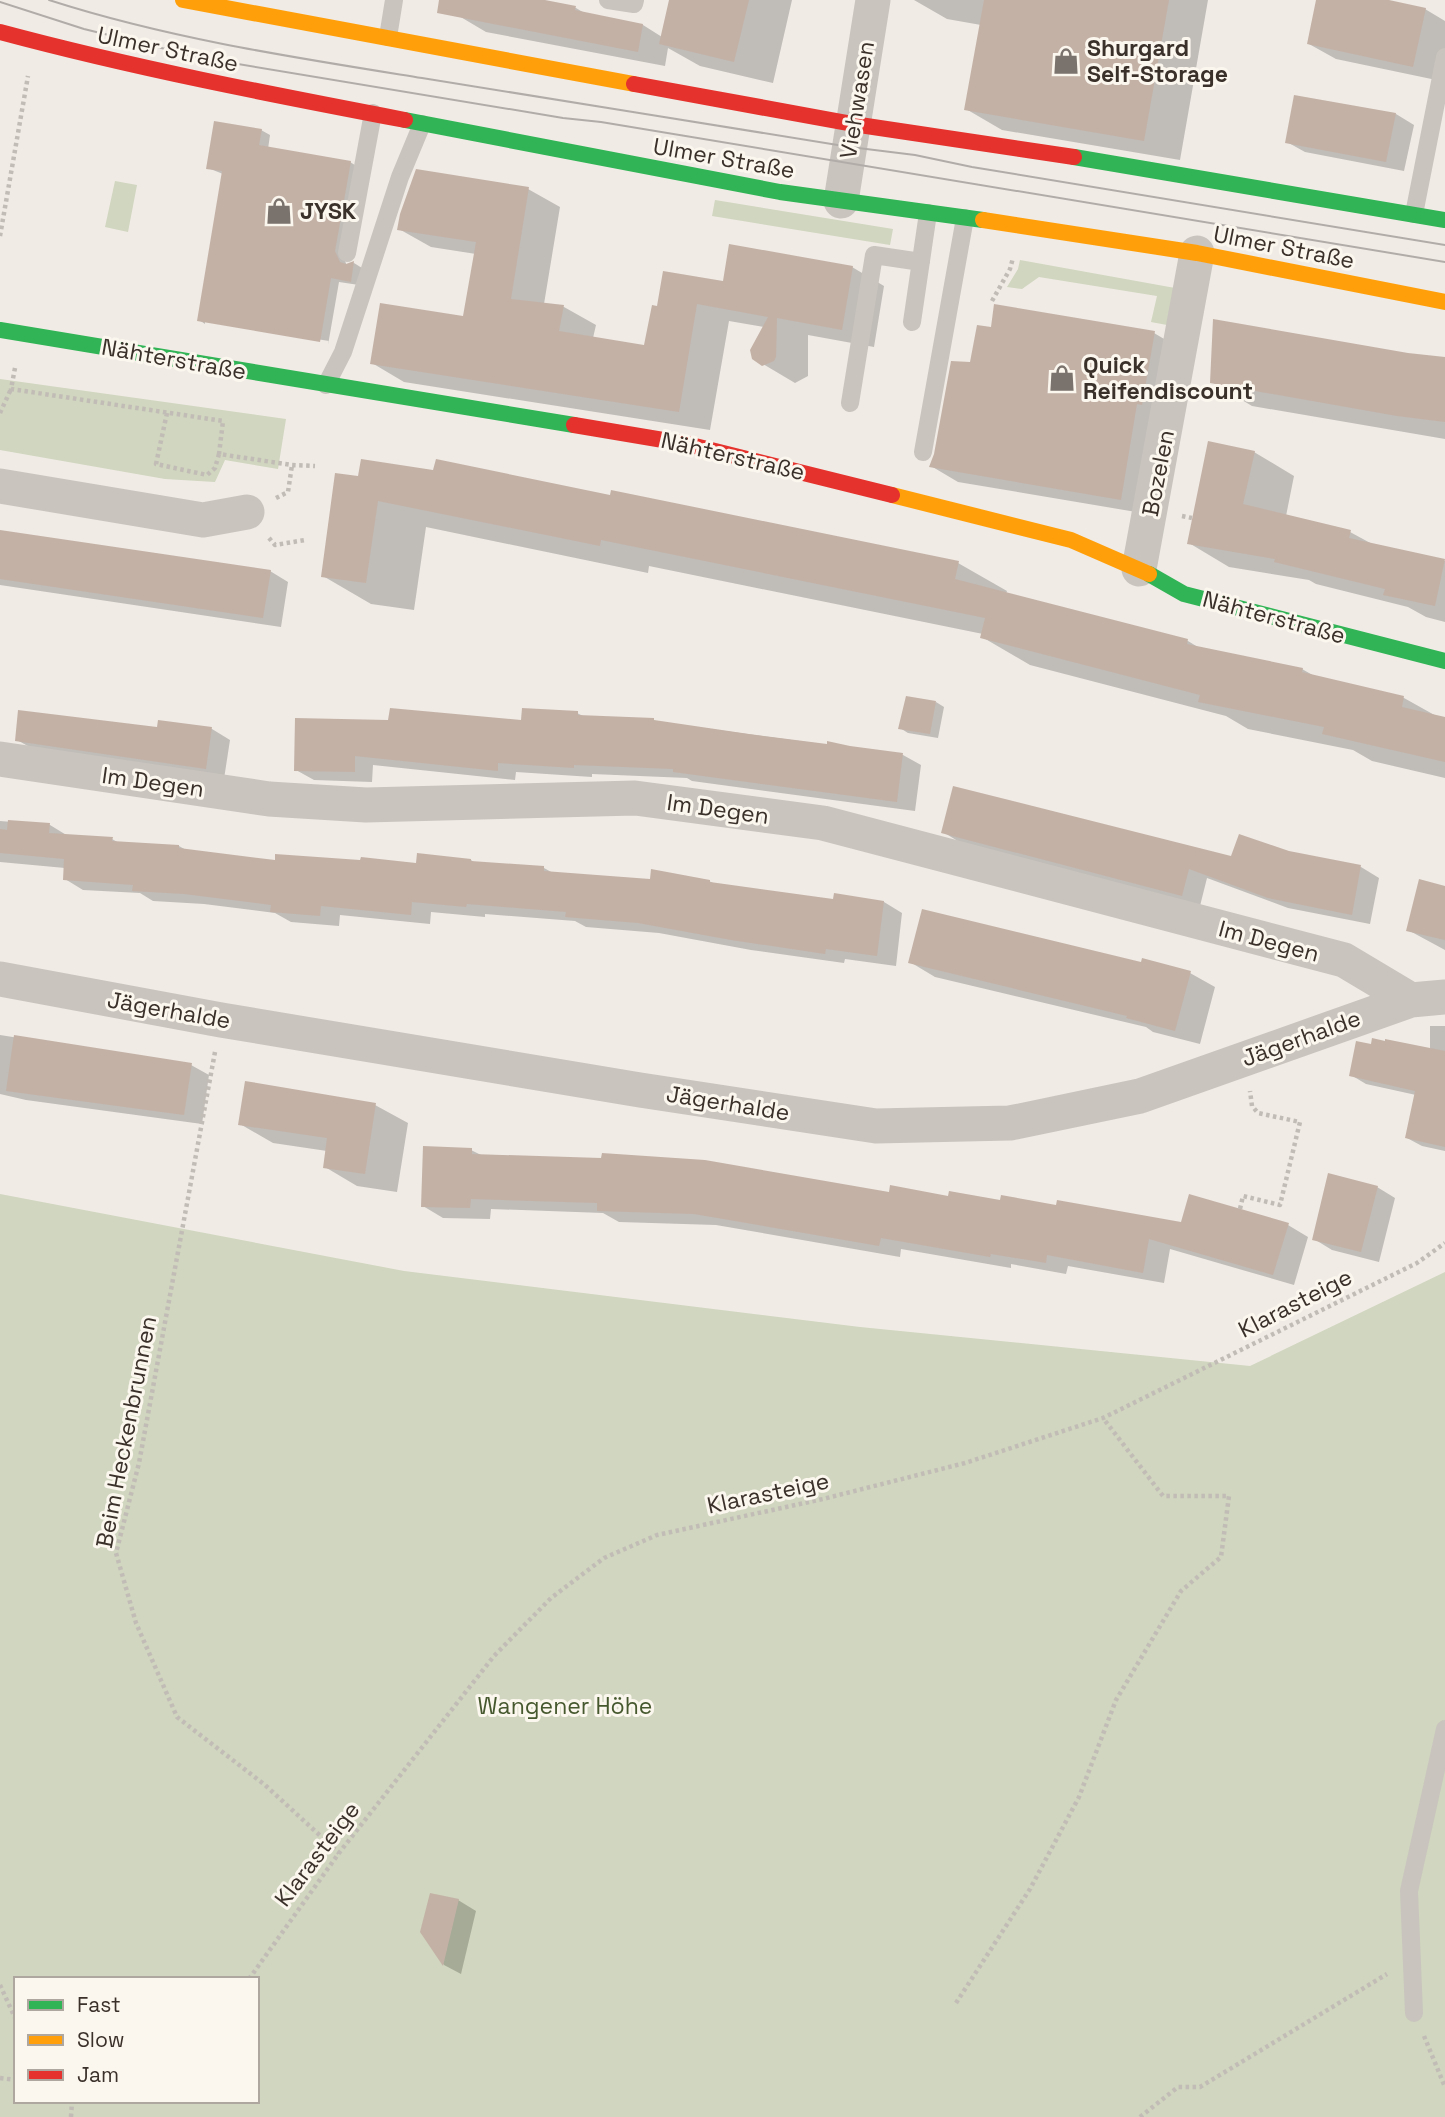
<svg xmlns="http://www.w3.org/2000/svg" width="1445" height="2117" font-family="'Space Grotesk',sans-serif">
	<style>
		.green { fill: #d0d6bf; fill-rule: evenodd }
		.shadow { fill: #0003 }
		.building { fill: #c3b1a6 }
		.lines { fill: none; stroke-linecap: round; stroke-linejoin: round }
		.path { stroke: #c2bcb6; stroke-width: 4.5; stroke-dasharray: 3.5 3.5; stroke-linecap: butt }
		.lane { stroke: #c9c4be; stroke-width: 18 }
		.street { stroke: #c9c4be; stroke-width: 35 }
		.fast { stroke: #30b455; stroke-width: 16 }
		.slow { stroke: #ff9f0a; stroke-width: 16 }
		.jam { stroke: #e5322d; stroke-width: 16 }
		.tram { stroke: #b1aca8; stroke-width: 2 }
		.labels { text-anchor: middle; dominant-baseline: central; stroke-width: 6; stroke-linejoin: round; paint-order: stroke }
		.poi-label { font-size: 23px; font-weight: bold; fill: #3b312b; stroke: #fbf6ee; text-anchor: start }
		.street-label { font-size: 23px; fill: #3b312b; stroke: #fbf6ee }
		.park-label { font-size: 23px; fill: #46592e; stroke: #fbf6ee }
	</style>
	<rect width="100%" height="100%" fill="#f0ebe5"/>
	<path class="green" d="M115,181L137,185L128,232L105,227Z
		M715,200L893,229L890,245L712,216Z
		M1020,260L1175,288L1167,325L1151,322L1157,296L1039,277L1022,289L1007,287L1018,269Z
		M0,379L286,419L278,469L225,460L215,482L165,479L0,450Z
		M0,1194L404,1271L860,1327L1250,1366L1445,1272V2117H0ZM16,1979H257V2101H16Z"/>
	<path class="shadow" d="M462,0H536L576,8L586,14L643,25L662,37L671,0H792L773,83L700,66L668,48L665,66L486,32L459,16Z
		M914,0H1208L1180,160L1002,130L966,109L981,25L947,19Z
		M1318,0H1380L1425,9L1445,21V60L1441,81L1336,59L1309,44Z
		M1396,114L1414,125L1404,171L1305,152L1287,142Z
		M261,130L270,135L268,149L350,162L358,167L343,256L347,266L354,263L362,268L359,285L339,282L328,345L206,324L328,345L329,341L205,321V324L199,320L223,174L208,168Z
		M528,189L560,207L544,304L564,307L596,325L593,338L646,347L659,308L724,283L852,267L884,286L874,347L808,335V376L795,383L763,364L764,327L729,321L710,430L404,382L372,363L465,318L476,254L431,247L399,229Z
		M1154,333L1181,349L1148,514L958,482L931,466L971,364Z
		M1408,355L1445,358V439L1252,406L1212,382Z
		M1254,452L1294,476L1286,516L1350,532L1374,545L1445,561V622L1426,617L1408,607L1316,584L1309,580L1229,567L1189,543Z
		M337,475L611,497L958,563L1007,591L1006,594L1188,641L1201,649L1302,669L1316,677L1404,698L1438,717L1445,719V778L1372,761L1353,750L1248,729L1226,716L1030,665L982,637L983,634L649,566L648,573L426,527L414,610L371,604L323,576Z
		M0,531L270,571L288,582L281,627L0,585Z
		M936,702L944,707L938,738L908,733L900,728Z
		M577,713L585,717L658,722L903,755L921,765L915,811L692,781L687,778L592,774V777L516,772L515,780L373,765L372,782L314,780L296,770L297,720L523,722Z
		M159,729H212L230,740L224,779L35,750L17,740Z
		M0,821L50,825L68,836L112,839L119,843L179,846L186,850L276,862L418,865L471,860L475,863L544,868L553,873L651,881H709L715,884L835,901L884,902L902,913L896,966L845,959L844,963L751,950L659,933L586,927L575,921L485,914V917L431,912L430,924L340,915L339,926L291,922L275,913L204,904L153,901L140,893L83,890L65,879V868L0,862Z
		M943,832L1233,858L1288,853L1361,867L1379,878L1370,924L1288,908L1207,878L1200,906L961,843Z
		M1445,888V950L1408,930Z
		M910,962L1142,965L1190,973L1215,987L1200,1044L1153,1032L1146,1027L935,977Z
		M1430,1026H1445V1151L1422,1146L1407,1138L1416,1095L1366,1084L1351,1075L1430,1050Z
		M0,1035L191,1065L209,1075L202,1124L26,1100L0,1094Z
		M375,1105L408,1123L397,1192L357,1186L325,1167L327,1151L273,1143L240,1124Z
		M471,1150L483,1156L890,1194L1001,1202L1182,1224L1288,1225L1308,1237L1294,1285L1170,1249L1164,1283L1068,1266L1066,1274L1011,1264V1268L901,1249L900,1257L716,1225L619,1222L603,1213L491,1209L490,1219L443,1218L423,1206Z
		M1377,1187L1395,1198L1379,1262L1332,1250L1314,1239Z
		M458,1900L476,1911L461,1974L444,1965L422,1932Z"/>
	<path class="building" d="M439,0H545L576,6L575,10L643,24L638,52L437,13Z
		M669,0H749L734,62L659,44Z
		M984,0H1169L1144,141L964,110Z
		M1316,0H1389L1426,8L1413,67L1307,44Z
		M1294,95L1396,113L1386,162L1285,143Z
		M214,121L262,129L259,145L351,161L335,251L340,262L346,264L354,261L351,282L331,278L320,342L197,321L222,171L206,169Z
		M416,169L529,187L511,299L564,305L559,331L644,345L652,305L657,306L663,271L723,281L729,244L853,266L842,330L777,318L776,357L774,361L762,366L752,359L750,350L768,317L697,304L679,412L370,364L380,303L463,316L476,242L397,230L400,214Z
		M994,304L1155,331L1142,405L1137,404L1121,500L929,467L934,454L951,361L970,362L977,325L991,327Z
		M1213,319L1408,353L1445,357V422L1397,416L1210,383Z
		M1208,441L1255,451L1243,504L1351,530L1349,538L1445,559L1435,606L1383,595L1385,589L1274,562L1275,559L1187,544Z
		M361,459L433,470L436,459L610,495L611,490L959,561L955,579L1188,639L1187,644L1303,668L1302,672L1404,696L1402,707L1445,717V762L1322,734L1324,727L1198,702L1200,695L980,638L985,618L601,540L600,546L378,501L366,583L321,577L335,473L358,476Z
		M0,530L271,570L263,618L0,579Z
		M906,696L936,701L930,734L898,729Z
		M390,708L521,720L522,708L578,711V715L654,718V720L749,734L827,744V741L850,746L903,753L897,802L673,772V769L574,765V768L498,763V771L355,756V772L294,771L295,718L388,720Z
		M18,710L157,727L158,720L212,727L206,769L15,741Z
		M953,786L1231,856L1239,834L1289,851L1361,865L1352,915L1268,898L1189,869L1182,896L941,833Z
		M8,820L50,823L49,833L113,837L112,841L179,845V848L275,860V854L360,860L361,857L416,863L417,853L471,859V861L544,866V871L650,879L651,869L710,880V882L833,899L834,893L884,901L877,956L826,949L825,954L731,940L638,923L565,917L566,912L467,904L466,907L412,902L411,915L321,906L320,916L270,912L271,905L184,894L132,891L133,885L63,880L64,859L0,853V829L7,830Z
		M1419,879L1445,886V940L1406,931Z
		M922,909L1141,962L1142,958L1191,971L1175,1031L1126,1018L1127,1016L908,963Z
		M14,1035L192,1063L184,1115L6,1091Z
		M1372,1038L1385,1041V1039L1445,1051V1147L1405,1138L1415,1091L1349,1076L1356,1041L1371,1044Z
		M245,1081L376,1103L365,1174L323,1168L327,1138L238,1125Z
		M423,1146L472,1148V1154L601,1158L602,1153L705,1160L889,1192L890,1185L948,1196L949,1191L1000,1200L1001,1195L1056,1205L1057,1200L1181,1222L1189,1194L1289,1223L1273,1275L1149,1239L1143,1273L1047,1255L1046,1263L991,1254L990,1257L881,1238L879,1246L694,1214L597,1211V1203L471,1199L470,1208L421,1207Z
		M1328,1173L1378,1186L1361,1252L1312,1240Z
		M430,1893L459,1899L443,1966L420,1932Z"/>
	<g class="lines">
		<path class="path" d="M0,236L28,76
			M992,301L1010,269L1013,258
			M15,368L11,389L223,421L219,454L292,465L315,466
			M0,413L11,389
			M167,413L156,464L207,475L215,468L219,454
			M276,498L288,492L292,465
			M1182,516L1192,518
			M269,538L275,545L305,540
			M215,1052L139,1463L116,1553L136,1623L177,1717L265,1785L339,1853
			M1240,1209L1243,1196L1280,1205L1300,1122L1258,1113L1252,1106L1250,1091
			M249,1979L339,1853L494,1656L551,1598L604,1558L657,1535L823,1499L965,1463L1103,1418L1417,1263L1445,1243
			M0,1985L16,2020
			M956,2003L1030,1889L1079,1797L1116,1700L1181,1591L1221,1557L1229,1496H1163L1103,1418
			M1424,2036L1445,2087
			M0,2078L16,2080
			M71,2117L72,2101
			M1140,2117L1178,2087H1200L1387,1974"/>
		<path class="lane" d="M608,0L634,4L635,0
			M388,37L394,0
			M1414,214L1445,57
			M347,253L373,113
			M912,322L928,213
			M326,385L343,352L400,177L422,124
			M850,403L874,255L921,262
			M923,452L965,218
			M1414,2013L1409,1891L1445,1729"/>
		<path class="street" d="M841,201L873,0
			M0,486L203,520L247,512
			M1139,569L1197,253
			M0,759L269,799L366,805L635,798L823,823L1344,960L1411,1000
			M0,979L221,1020L640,1090L876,1126L1010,1123L1140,1096L1411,1000L1445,997"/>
		<path class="fast" d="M405,120L780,192L983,220
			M1074,157L1445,220
			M0,330L574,425
			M1149,574L1184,594L1445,661"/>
		<path class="slow" d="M183,0L634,84
			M983,220L1197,253L1445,302
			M892,495L1071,540L1149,574"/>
		<path class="jam" d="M0,32C134,68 269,94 405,120
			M634,84L853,124L1074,157
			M574,425L687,444L892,495"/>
		<path class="tram" d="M49,0C170,39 297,58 422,78C565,101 707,124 850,147L915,155L972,167L1445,245
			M0,2L84,29L202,58L563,118L601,122L1445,262"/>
	</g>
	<defs>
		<symbol id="shop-bare" viewBox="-9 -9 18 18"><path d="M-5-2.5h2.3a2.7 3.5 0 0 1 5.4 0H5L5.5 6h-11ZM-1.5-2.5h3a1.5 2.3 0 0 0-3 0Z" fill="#7a726c" stroke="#fbf6ee" stroke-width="2.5" paint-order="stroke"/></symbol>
	</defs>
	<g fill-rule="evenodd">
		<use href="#shop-bare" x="1047" y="42" width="38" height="38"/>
		<use href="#shop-bare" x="260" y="192" width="38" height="38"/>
		<use href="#shop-bare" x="1043" y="359" width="38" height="38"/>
	</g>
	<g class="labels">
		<g class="poi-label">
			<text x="1087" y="48">Shurgard<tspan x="1087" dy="26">Self-Storage</tspan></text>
			<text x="300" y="211">JYSK</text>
			<text x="1083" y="365">Quick<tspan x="1083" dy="26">Reifendiscount</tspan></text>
		</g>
		<g class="street-label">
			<text transform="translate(168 49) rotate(12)">Ulmer Straße</text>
			<text transform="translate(857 100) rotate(-81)">Viehwasen</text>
			<text transform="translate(724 158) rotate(10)">Ulmer Straße</text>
			<text transform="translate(1284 247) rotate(11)">Ulmer Straße</text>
			<text transform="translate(174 359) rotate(10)">Nähterstraße</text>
			<text transform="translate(733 456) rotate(13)">Nähterstraße</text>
			<text transform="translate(1158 473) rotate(-79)">Bozelen</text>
			<text transform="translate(1274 617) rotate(15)">Nähterstraße</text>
			<text transform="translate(153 782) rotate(8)">Im Degen</text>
			<text transform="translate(718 809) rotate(8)">Im Degen</text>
			<text transform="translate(1269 941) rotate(15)">Im Degen</text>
			<text transform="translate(169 1010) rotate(10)">Jägerhalde</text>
			<text transform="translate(1301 1038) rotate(-20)">Jägerhalde</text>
			<text transform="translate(728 1103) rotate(9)">Jägerhalde</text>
			<text transform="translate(1295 1303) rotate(-27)">Klarasteige</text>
			<text transform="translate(126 1432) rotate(-79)">Beim Heckenbrunnen</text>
			<text transform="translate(768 1493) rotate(-12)">Klarasteige</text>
			<text transform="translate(317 1854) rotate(-53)">Klarasteige</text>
		</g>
		<g class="park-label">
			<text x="565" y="1706">Wangener Höhe</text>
		</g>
	</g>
	<rect x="14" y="1977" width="245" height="126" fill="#fbf6ee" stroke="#aea7a0" stroke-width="2"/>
	<rect x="28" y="2000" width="35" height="10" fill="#30b455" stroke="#aea7a0" stroke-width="2"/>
	<text x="77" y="2012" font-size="21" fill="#3b312b">Fast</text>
	<rect x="28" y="2035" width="35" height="10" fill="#ff9f0a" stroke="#aea7a0" stroke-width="2"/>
	<text x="77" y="2047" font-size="21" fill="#3b312b">Slow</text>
	<rect x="28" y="2070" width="35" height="10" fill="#e5322d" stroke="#aea7a0" stroke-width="2"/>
	<text x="77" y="2082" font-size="21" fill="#3b312b">Jam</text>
</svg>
